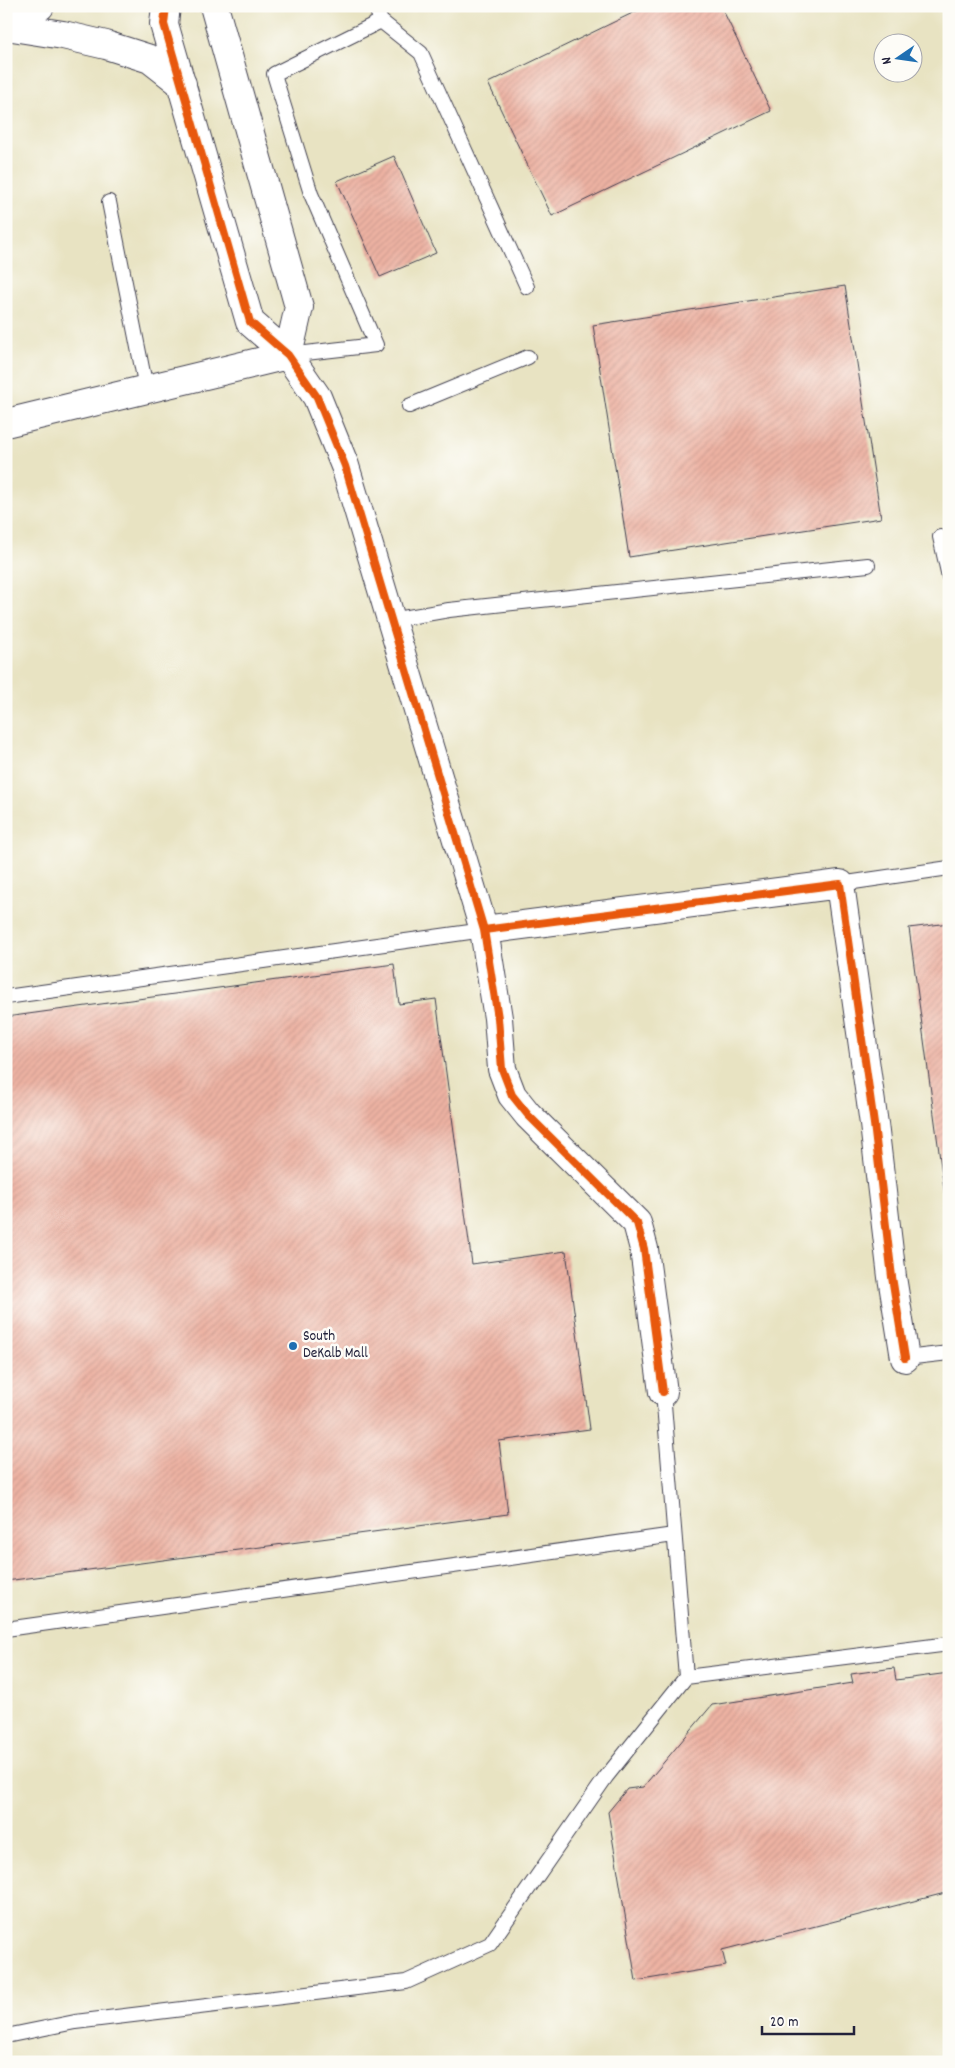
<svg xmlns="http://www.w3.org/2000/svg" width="955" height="2068" font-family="Dekko,sans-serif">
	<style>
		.building { fill: url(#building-hatch) }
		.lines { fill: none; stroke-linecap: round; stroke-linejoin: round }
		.lane-casing { stroke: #403f4f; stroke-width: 16 }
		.street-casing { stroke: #403f4f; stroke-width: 30 }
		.secondary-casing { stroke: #403f4f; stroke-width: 30 }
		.lane { stroke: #fff; stroke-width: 14 }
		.street { stroke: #fff; stroke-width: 28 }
		.secondary { stroke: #fff; stroke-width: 28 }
		.cycleway-casing { stroke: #fdfcf7; stroke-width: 11 }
		.cycleway { stroke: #e8590c; stroke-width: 8 }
		.poi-dot { fill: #1f6fb2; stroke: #fdfcf7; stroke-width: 2 }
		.labels { text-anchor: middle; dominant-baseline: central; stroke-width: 5; stroke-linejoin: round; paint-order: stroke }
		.poi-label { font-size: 15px; fill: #22223b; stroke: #fdfcf7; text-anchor: start }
	</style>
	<defs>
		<pattern id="building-hatch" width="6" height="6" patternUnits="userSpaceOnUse" patternTransform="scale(1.25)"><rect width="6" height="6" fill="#edb2a3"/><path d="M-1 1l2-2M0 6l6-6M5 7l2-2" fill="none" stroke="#cb998d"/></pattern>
	</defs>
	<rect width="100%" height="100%" fill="#fdfcf7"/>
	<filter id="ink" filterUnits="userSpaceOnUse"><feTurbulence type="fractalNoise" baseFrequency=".02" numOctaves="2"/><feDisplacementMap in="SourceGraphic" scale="10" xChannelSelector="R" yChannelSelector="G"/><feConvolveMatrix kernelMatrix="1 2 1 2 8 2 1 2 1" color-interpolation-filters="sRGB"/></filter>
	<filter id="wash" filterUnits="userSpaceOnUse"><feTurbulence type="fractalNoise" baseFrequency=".0096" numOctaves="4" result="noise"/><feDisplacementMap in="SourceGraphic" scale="20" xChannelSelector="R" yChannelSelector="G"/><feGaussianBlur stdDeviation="1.12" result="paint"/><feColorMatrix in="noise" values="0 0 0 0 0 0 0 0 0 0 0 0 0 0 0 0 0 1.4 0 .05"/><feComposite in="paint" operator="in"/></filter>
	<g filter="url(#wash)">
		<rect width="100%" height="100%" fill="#e8e3c2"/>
		<g id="blocks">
			<path class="building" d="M647,6H721L771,111L552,216L488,83Z
				M394,156L436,253L380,277L337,181Z
				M845,286L881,518L629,557L593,325Z
				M949,923V1219H948L909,928Z
				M394,964L399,1004L436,999L472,1264L566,1251L590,1429L499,1441L508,1514L6,1581V1017Z
				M894,1668L896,1680L949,1673V1892L722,1950L726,1966L636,1981L608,1812L627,1789L643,1787L712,1705L853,1683L851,1674Z"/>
		</g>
	</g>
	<g filter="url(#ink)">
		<use href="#blocks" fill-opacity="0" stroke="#403f4f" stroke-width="1"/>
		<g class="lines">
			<defs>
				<path id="lane" d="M381,21L421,53L527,287
					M109,202L146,388
					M288,355L376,345L311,194L274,74L381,21L375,6
					M409,406L528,357
					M940,537L949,577
					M391,620L449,610L868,565
					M840,884L949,868
					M6,997L484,930
					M905,1358L949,1353
					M6,1629L674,1535
					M686,1677L949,1644
					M6,2036L75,2022L406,1982L490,1944L606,1777L686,1677L663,1392"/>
				<path id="street" d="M166,6L164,24L250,322L288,355L317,397L345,466L484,930L498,1018L502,1069L512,1095L528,1115L637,1223L644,1249L663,1392
					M214,6L299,307L288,355
					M6,423L288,355
					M484,930L840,884L874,1124L892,1277L905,1358"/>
				<path id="secondary" d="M6,20L40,6
					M6,26L63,35L106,45L150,59L182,84"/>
			</defs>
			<use href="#lane" class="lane-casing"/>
			<use href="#street" class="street-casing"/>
			<use href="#secondary" class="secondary-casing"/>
			<use href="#lane" class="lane"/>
			<use href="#street" class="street"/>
			<use href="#secondary" class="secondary"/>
			<defs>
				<path id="cycleway" d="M166,6L164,24L250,322L288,355L317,397L345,466L484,930L498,1018L502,1069L512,1095L528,1115L637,1223L644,1249L663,1392
					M484,930L840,884L874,1124L892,1277L905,1358"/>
			</defs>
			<use href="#cycleway" class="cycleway-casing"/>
			<use href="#cycleway" class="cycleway"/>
		</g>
	</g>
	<circle class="poi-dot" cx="293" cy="1346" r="5"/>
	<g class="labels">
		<g class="poi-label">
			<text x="303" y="1337">South<tspan x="303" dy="17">DeKalb Mall</tspan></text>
		</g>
	</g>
	<rect width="955" height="2068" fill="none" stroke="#fdfcf7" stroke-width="25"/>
	<g transform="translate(898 58) rotate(257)"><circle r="24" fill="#fdfcf7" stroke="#a5a5ac"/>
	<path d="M0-4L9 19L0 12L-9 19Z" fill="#1f6fb2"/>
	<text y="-8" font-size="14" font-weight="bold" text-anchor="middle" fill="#22223b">N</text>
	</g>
	<path d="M762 2026v8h92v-8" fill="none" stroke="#22223b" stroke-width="2.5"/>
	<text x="770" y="2026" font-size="15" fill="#22223b" stroke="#fdfcf7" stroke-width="4" paint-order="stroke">20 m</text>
</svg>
